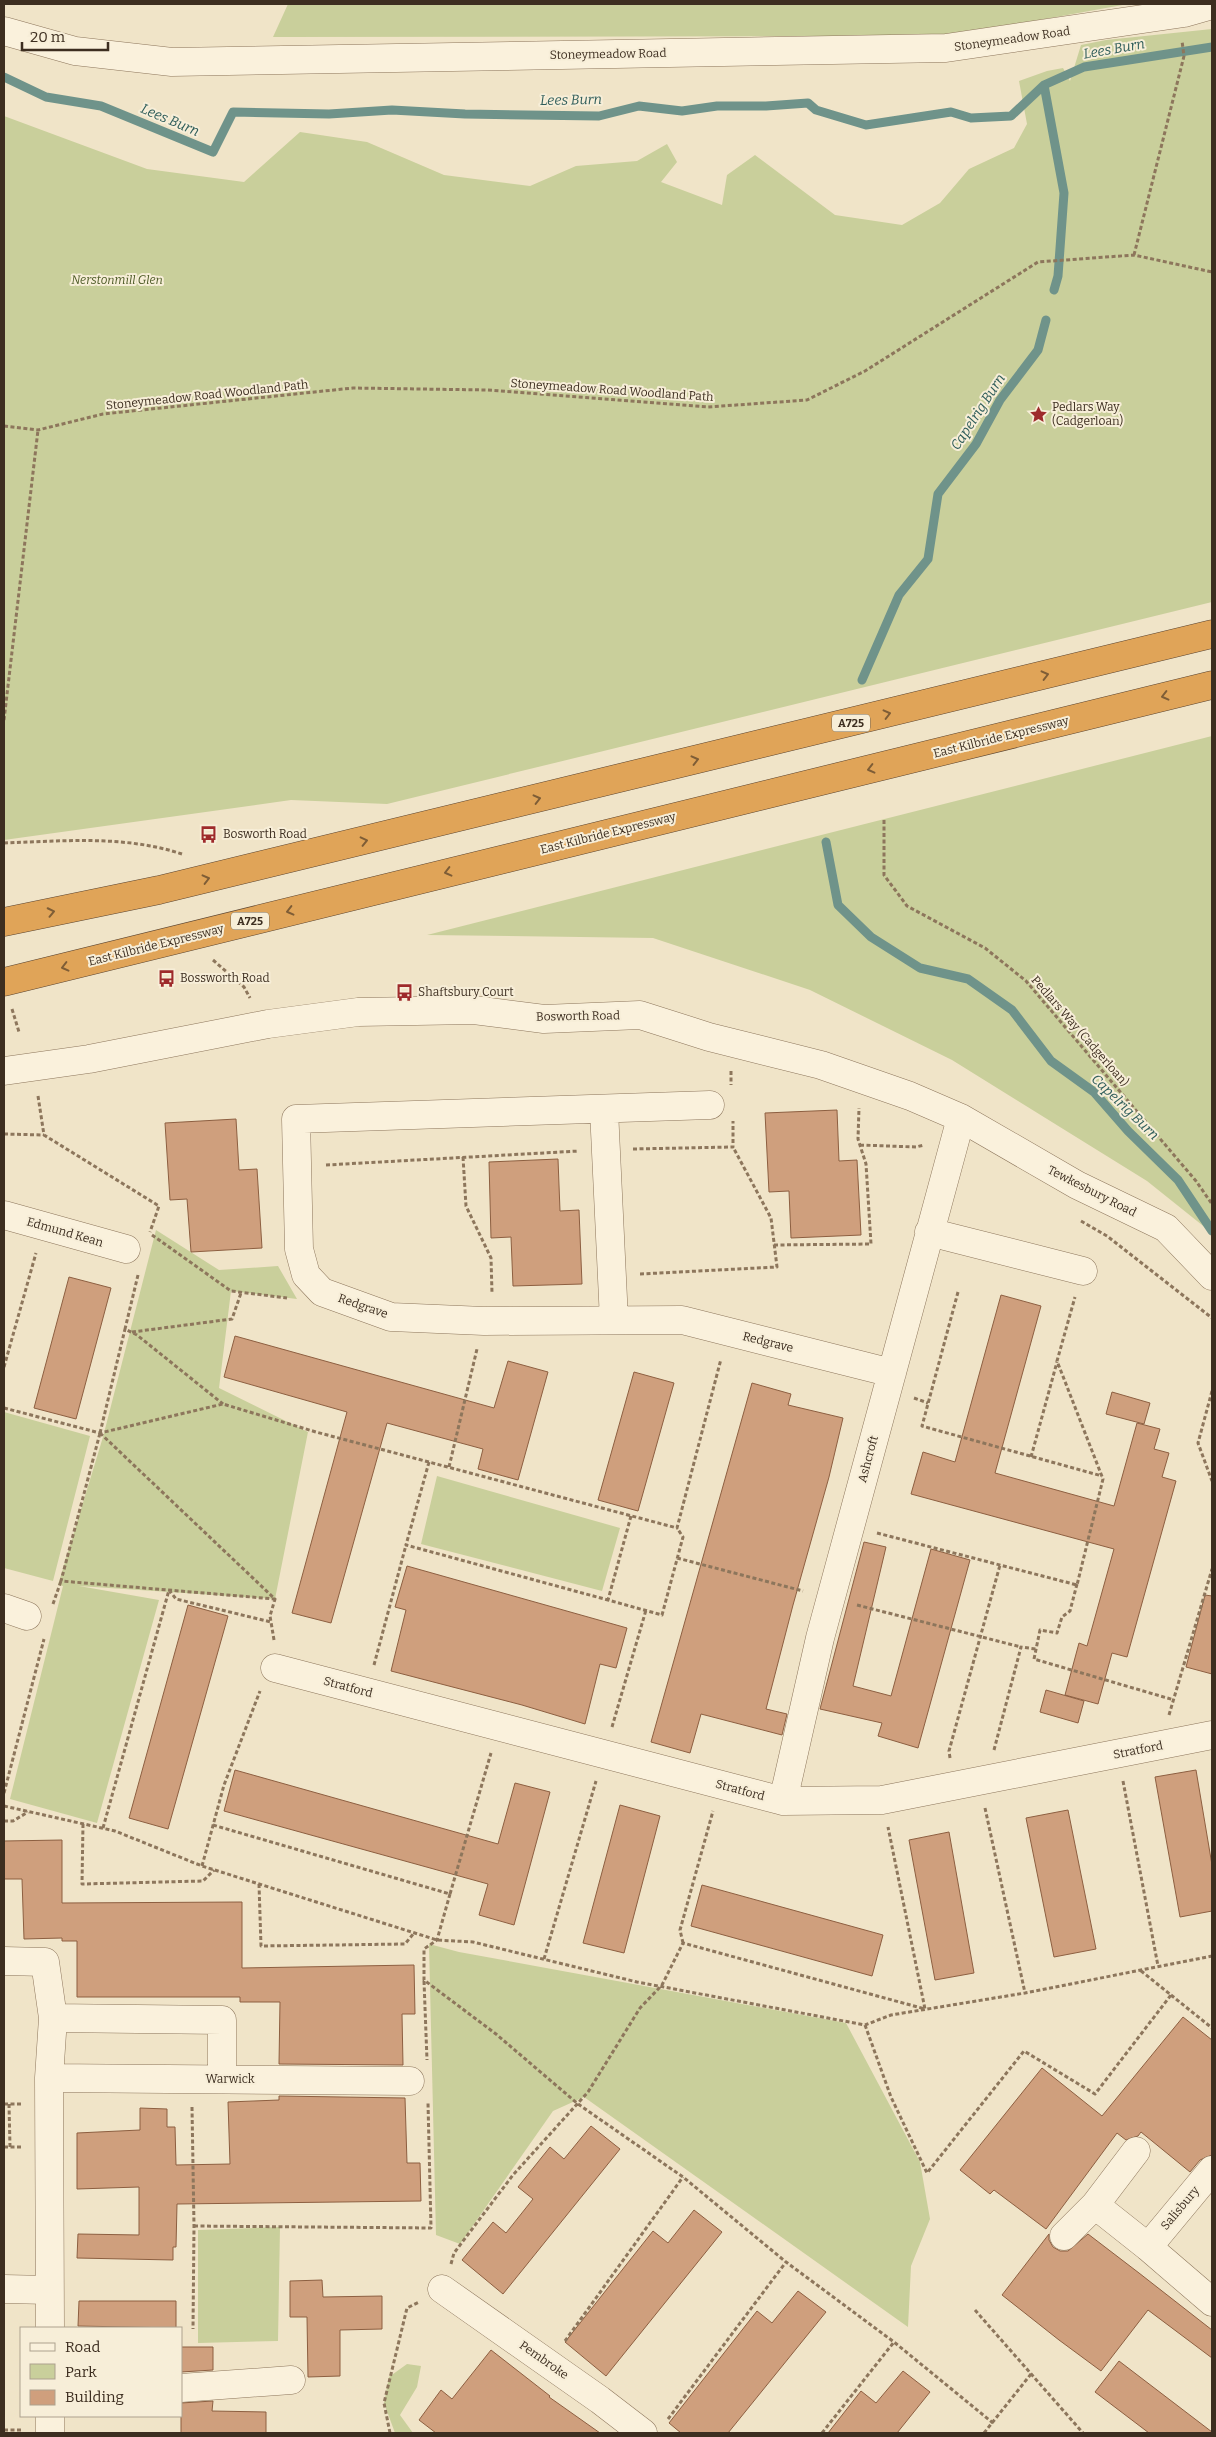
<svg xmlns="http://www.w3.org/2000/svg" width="1216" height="2437" font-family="Bitter,serif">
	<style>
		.green { fill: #c9cf9b }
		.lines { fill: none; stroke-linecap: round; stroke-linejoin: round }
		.stream { stroke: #6f938a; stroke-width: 9 }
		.building { fill: #cf9f7d; stroke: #8d5f41 }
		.minor-casing { stroke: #8d765c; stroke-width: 29 }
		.highway-casing { stroke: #5b4430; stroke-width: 29 }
		.path { stroke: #8d765c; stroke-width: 3; stroke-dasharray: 4 2.5; stroke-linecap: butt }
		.minor { stroke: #faf1dc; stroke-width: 28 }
		.highway { stroke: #e0a458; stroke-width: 28 }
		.oneway { stroke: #7e5d36 }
		.labels { text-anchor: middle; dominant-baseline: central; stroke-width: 4; stroke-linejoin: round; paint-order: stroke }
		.shield { fill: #f7eed8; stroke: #756857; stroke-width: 1 }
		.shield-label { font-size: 11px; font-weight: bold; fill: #3d2e20 }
		.street-label { font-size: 12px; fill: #3d2e20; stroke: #f7eed8 }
		.park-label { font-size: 12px; font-style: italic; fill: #4d5a26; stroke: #f7eed8 }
		.poi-label { font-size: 12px; fill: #3d2e20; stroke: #f7eed8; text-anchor: start }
		.water-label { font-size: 14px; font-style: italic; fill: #2f5d5a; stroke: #f7eed8 }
	</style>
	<rect width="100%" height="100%" fill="#f0e4c8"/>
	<path class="green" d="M288,4H1128L951,36L273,37Z
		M1212,29V602L387,804L291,800L4,840V116L147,169L244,182L300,132L367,142L444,175L530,186L576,166L637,161L667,144L677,162L661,182L722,205L727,175L755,155L835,215L902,225L940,203L969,169L1014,148L1027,124L1019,81L1047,71L1063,68L1070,81L1081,45L1106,40Z
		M1212,736V1233L1147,1181L952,1060L810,990L653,938L427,935Z
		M156,1230L219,1270L278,1266L297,1299L231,1291L219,1388L308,1432L275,1599L79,1586L159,1600L97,1823L10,1799L63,1586L58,1585L103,1437Z
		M4,1412L90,1436L53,1581L4,1568Z
		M437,1476L620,1528L602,1591L421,1544Z
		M429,1944L459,1952L846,2023L920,2162L930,2219L911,2266L908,2327L584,2097L553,2111L460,2244L436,2235Z
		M280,2227L278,2341L198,2343V2230Z
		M407,2364L421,2366L417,2387L400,2415L413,2433H395L384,2403L389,2377Z"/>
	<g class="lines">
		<path class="stream" d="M4,77L46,97L101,106L213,152L233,112L329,114L392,110L465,114L599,116L639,106L682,111L717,106H766L808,103L816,110L866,125L951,112L971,118L1011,116L1044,85L1084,67L1212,47
			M1044,85L1064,193L1058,276L1054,290
			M862,680L899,595L928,559L938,494L976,444L1000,400L1038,350L1046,320
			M826,842L838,905L871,937L920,968L968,979L1012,1010L1051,1061L1094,1092L1128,1131L1178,1180L1212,1231"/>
	</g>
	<path class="building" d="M837,1110L839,1161L857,1160L861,1235L791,1238L789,1191L769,1192L765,1113Z
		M236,1119L239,1170L257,1169L262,1248L191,1252L187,1199L170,1200L165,1123Z
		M558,1159L560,1211L579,1210L582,1284L513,1286L511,1237L491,1238L489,1162Z
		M69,1277L111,1288L76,1419L34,1408Z
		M1001,1295L1041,1306L995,1473L1114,1506L1137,1423L1160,1429L1154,1449L1169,1453L1162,1477L1176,1481L1127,1657L1112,1653L1098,1704L1065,1695L1079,1643L1087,1646L1114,1549L911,1494L923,1452L955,1462Z
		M235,1336L494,1408L508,1361L548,1372L518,1480L478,1469L483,1449L387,1423L331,1623L292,1613L347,1412L224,1377Z
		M634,1372L674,1383L638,1511L598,1500Z
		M752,1383L791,1394L788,1405L843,1418L829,1477L793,1605L766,1709L787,1714L782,1735L701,1714L690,1753L651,1742Z
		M1112,1392L1150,1403L1144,1424L1106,1414Z
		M864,1542L886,1547L853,1686L891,1696L931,1549L970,1560L918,1748L878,1736L882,1723L820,1709Z
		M407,1566L627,1628L616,1668L600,1664L585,1724L522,1705L391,1671L406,1610L395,1607Z
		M1205,1595L1212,1596V1674L1186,1667Z
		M188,1605L228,1616L168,1829L129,1818Z
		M1046,1690L1084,1701L1078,1723L1040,1712Z
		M235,1770L498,1844L515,1783L550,1792L514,1925L479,1915L488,1884L224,1811Z
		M1196,1770L1212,1865V1911L1180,1917L1155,1777Z
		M620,1805L660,1816L624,1953L583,1943Z
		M1068,1810L1096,1949L1054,1957L1026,1818Z
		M949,1832L974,1973L935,1980L909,1840Z
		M62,1840V1903L242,1902V1968L414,1965L415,2014H402L403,2065L279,2064L280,2002H240V1997H77V1941H62V1938L24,1939L22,1879H4V1841Z
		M702,1885L883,1935L872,1976L691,1926Z
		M1183,2017L1212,2040V2155L1200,2160L1190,2172L1141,2132L1138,2136L1126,2140L1117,2133L1046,2229L994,2190L990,2194L960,2170L1042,2068L1102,2116Z
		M279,2096L405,2098L407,2163H420L421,2201L177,2204L176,2247H173V2260L77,2258L78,2234L139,2235V2187L77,2189V2133L140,2130V2108L167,2109V2127H175L176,2165L230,2164L228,2102L279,2100Z
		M591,2126L620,2149L503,2294L462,2260L493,2222L506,2233L533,2199L518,2187L550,2147L564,2159Z
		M694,2210L722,2232L606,2376L565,2342L653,2231L668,2243Z
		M1049,2234V2240L1053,2247L1060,2251H1068L1088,2234L1139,2273L1212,2330V2358L1148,2310L1101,2371L1059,2340L1002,2295Z
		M322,2280L323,2297L382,2296V2329L340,2330V2376L308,2377L307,2317H290V2281Z
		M798,2291L826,2312L728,2433H681L669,2423L757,2311L772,2323Z
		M79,2301H176V2328L78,2326Z
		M181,2347H213V2370L181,2372Z
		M491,2350L550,2396L549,2397L600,2433H436L419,2420L441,2390L452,2399Z
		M1119,2361L1212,2432V2433H1149L1095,2392Z
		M903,2371L930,2392L897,2433H828L861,2391L876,2403Z
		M213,2401L212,2411L266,2412V2433H181V2403Z"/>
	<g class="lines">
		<defs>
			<path id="minor" d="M4,31L75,51L172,62L946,48L1184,13L1212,5
				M4,1071L89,1059L268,1024L358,1012L474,1010L544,1019L640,1015L709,1037L821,1065L910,1096L961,1118L1077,1185L1166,1228L1212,1276
				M710,1105L296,1119L299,1249L306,1275L322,1292L391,1317L484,1321L682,1320L892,1373
				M604,1110L614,1320
				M4,1215L126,1249
				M929,1232L1083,1271
				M4,1608L27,1616
				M275,1668L783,1801L882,1800L1212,1735
				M783,1801L820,1638L961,1118
				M4,1961L45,1962L53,2018L49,2078L50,2328
				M53,2018L222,2020V2079
				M49,2078L410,2081
				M1095,2205L1148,2247L1212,2302
				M1064,2236L1095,2205L1136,2151
				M1148,2247L1212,2170
				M4,2289L49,2290
				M442,2289L600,2400L643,2433
				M181,2388L291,2380
				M50,2433V2416"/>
			<path id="highway" d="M4,922L159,890L1212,634
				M4,982L1212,685"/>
		</defs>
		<use href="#minor" class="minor-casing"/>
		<use href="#highway" class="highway-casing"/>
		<path class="path" d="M1134,255L1184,56L1182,41
			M4,426L38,430L103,414L353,388L488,390L708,407L807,400L865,371L1038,262L1134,255L1212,272
			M4,720L38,430
			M884,820V875L907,906L985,948L1026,981L1196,1181L1212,1204
			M4,843C63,841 125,835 182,854
			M213,960L244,987L250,998
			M12,1009L19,1032
			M731,1071V1085
			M38,1096L44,1135L159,1206L150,1232
			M4,1134L44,1135
			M860,1145L916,1147L924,1145
			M633,1149L733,1147V1121
			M463,1157L466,1206L491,1258L492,1293
			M326,1165L579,1151
			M1081,1221L1107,1236L1212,1318
			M152,1235L231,1291L287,1298
			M774,1245L871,1244L866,1164L858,1139L859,1108
			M640,1274L777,1267L771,1218L733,1147
			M138,1275L125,1329L137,1335L223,1404
			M958,1292L922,1426L1102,1476
			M132,1332L232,1319L241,1293
			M4,1367L36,1253
			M1212,1391L1198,1443L1212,1481
			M914,1398L928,1403
			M4,1408L100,1433L223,1404L316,1432L677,1528L721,1359
			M100,1433L275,1599L61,1581Z
			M100,1433L125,1329
			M1031,1457L1057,1362
			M429,1462L406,1545L608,1600
			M449,1467L477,1349
			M631,1516L608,1600L662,1615L683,1537L677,1528
			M877,1533L1077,1585L1103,1479L1057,1361L1075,1297
			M677,1558L803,1591
			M1077,1584L1070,1611L1062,1617L1057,1633L1040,1630L1034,1659L1174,1700
			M169,1590L176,1599L271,1622
			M53,1604L61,1581
			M857,1605L1021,1647
			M274,1640L270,1616L275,1599
			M374,1665L406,1545
			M1169,1715L1212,1569
			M612,1727L646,1610
			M994,1750L1021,1647L1036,1649
			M950,1758L949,1751L1000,1565
			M1123,1781L1158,1966
			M4,1793L44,1639
			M4,1806L115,1831L202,1866L437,1940L473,1942L637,1982L865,2025L891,2015L1025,1993L1212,1956
			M985,1808L1025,1993
			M4,1821H13L28,1812
			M83,1824L82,1884L203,1881L214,1870
			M213,1825L450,1894L491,1753
			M103,1828L169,1590
			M202,1866L224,1785L260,1691
			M259,1884L261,1946L405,1944L414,1933
			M450,1894L437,1940L424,1949V1980L496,2034L578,2104L683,2177L786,2262L894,2342L993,2423
			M683,1943L680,1930L713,1811
			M544,1959L596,1781
			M424,1981L427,2060
			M1171,1995L1212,2028
			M865,2025L891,2097L927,2173L1024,2051L1095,2094L1171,1995L1140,1970
			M4,2104H21
			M9,2104L10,2147
			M192,2107L194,2226L193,2329
			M4,2147H21
			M194,2226L431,2228L428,2103
			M451,2264L454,2253L513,2175L588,2092L640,2008L662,1985L683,1943L925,2009L888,1827
			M975,2310L1083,2433
			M565,2341L683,2177
			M668,2419L786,2262
			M4,2430H23
			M390,2433L384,2403L407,2308L419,2302
			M822,2433L894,2342
			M984,2433L1031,2374"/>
		<use href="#minor" class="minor"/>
		<use href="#highway" class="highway"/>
	</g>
	<defs><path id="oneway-chevron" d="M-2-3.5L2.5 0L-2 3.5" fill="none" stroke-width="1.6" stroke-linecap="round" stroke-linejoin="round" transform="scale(1.25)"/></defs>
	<g class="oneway">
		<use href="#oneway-chevron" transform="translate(1045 675) rotate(-14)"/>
		<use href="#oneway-chevron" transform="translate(1165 696) rotate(166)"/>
		<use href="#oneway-chevron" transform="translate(887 714) rotate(-14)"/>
		<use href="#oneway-chevron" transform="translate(695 760) rotate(-14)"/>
		<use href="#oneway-chevron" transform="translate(871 769) rotate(166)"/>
		<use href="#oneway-chevron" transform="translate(537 799) rotate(-14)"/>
		<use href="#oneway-chevron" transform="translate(364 841) rotate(-13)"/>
		<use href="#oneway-chevron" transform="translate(448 872) rotate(166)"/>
		<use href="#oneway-chevron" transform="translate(206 879) rotate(-14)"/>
		<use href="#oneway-chevron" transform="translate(290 911) rotate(166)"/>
		<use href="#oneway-chevron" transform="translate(51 912) rotate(-12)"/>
		<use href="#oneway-chevron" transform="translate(65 967) rotate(166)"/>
	</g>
	<defs>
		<symbol id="sight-bare" viewBox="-9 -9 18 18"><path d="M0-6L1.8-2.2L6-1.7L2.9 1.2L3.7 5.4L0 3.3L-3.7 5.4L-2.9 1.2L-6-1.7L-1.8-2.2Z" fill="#9e2a2b" stroke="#f7eed8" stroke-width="2.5" paint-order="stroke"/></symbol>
		<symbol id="bus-bare" viewBox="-9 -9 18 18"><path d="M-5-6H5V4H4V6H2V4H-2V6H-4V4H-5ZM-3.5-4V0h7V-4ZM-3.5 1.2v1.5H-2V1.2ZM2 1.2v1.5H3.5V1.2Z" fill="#9e2a2b" stroke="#f7eed8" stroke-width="2.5" paint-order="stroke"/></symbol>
	</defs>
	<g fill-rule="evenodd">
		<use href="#sight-bare" x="1026" y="402" width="25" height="25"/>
		<use href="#bus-bare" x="196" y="822" width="25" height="25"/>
		<use href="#bus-bare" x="154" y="966" width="25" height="25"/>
		<use href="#bus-bare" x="392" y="980" width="25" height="25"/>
	</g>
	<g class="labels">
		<g class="shield">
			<rect x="832" y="714.5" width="38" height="17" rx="4"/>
			<rect x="231" y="912.5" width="38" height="17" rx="4"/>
		</g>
		<g class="shield-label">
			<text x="851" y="723">A725</text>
			<text x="250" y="921">A725</text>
		</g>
		<g class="street-label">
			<text transform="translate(1012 39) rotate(-8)">Stoneymeadow Road</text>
			<text transform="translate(608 54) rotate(-1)">Stoneymeadow Road</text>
			<text transform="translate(612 390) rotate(4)">Stoneymeadow Road Woodland Path</text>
			<text transform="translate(207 395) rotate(-6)">Stoneymeadow Road Woodland Path</text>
			<text transform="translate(1001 737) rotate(-14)">East Kilbride Expressway</text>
			<text transform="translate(608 833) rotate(-14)">East Kilbride Expressway</text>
			<text transform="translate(156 945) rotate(-14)">East Kilbride Expressway</text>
			<text transform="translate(578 1016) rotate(-1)">Bosworth Road</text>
			<text transform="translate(1080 1031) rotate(49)">Pedlars Way (Cadgerloan)</text>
			<text transform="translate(1092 1191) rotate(27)">Tewkesbury Road</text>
			<text transform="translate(65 1232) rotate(16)">Edmund Kean</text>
			<text transform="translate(363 1306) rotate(19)">Redgrave</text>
			<text transform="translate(768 1342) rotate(14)">Redgrave</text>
			<text transform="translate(868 1459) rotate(-75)">Ashcroft</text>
			<text transform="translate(348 1687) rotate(15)">Stratford</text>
			<text transform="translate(1138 1750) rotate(-11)">Stratford</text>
			<text transform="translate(740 1790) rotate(15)">Stratford</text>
			<text x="230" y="2079">Warwick</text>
			<text transform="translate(1180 2208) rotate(-50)">Salisbury</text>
			<text transform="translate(544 2360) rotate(35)">Pembroke</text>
		</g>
		<g class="park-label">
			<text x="117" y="280">Nerstonmill Glen</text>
		</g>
		<g class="poi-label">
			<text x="1052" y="407">Pedlars Way<tspan x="1052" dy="14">(Cadgerloan)</tspan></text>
			<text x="223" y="834">Bosworth Road</text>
			<text x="180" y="978">Bossworth Road</text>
			<text x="418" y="992">Shaftsbury Court</text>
		</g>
		<g class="water-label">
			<text transform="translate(1114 49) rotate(-10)">Lees Burn</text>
			<text transform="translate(571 100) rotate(-1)">Lees Burn</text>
			<text transform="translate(170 120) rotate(23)">Lees Burn</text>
			<text transform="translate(978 412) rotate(-57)">Capelrig Burn</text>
			<text transform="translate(1125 1107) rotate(44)">Capelrig Burn</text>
		</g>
	</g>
	<rect width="1216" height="2437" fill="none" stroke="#3d2e20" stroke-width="10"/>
	<rect x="20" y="2327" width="162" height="90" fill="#f7eed8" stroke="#ada18e"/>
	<rect x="30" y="2343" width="25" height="8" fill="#faf1dc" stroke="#ada18e"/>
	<text x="65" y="2352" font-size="15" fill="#3d2e20">Road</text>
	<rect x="30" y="2364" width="25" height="15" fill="#c9cf9b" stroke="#ada18e"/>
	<text x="65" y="2377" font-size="15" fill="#3d2e20">Park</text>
	<rect x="30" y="2390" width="25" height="15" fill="#cf9f7d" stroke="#ada18e"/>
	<text x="65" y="2402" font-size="15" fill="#3d2e20">Building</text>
	<path d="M22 42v8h86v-8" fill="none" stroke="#3d2e20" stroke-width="2.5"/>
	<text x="30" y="42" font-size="15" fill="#3d2e20" stroke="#f7eed8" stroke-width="4" paint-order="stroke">20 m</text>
</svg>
